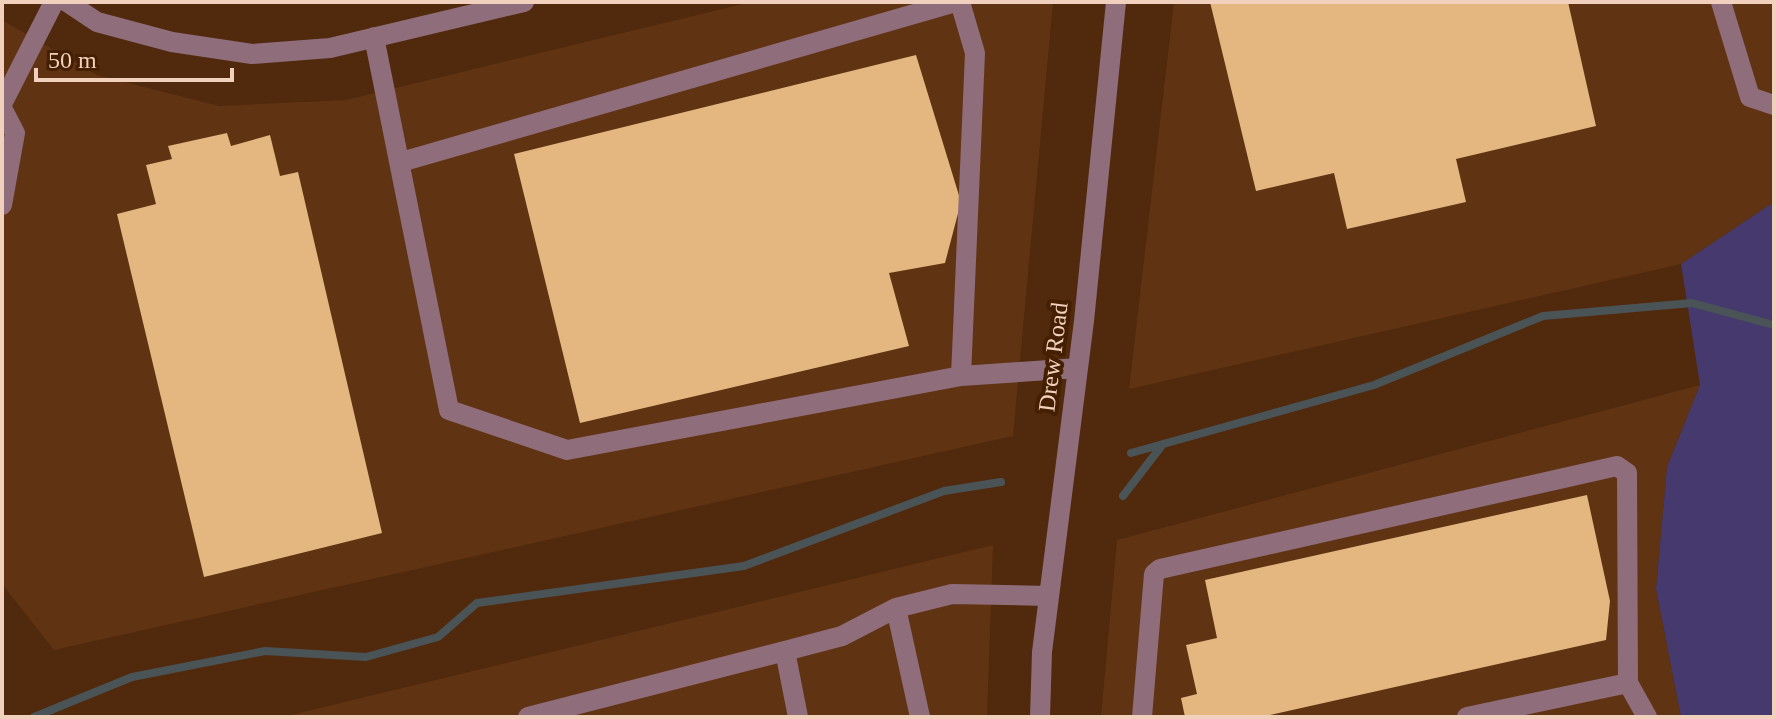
<svg xmlns="http://www.w3.org/2000/svg" width="1776" height="719" font-family="Georgia,serif">
	<style>
		.built { fill: #603313 }
		.green { fill: #45396d }
		.lines { fill: none; stroke-linecap: round; stroke-linejoin: round }
		.stream { stroke: #4a5457; stroke-width: 8 }
		.building { fill: #e3b77f }
		.minor { stroke: #8f6d7b; stroke-width: 20 }
		.labels { text-anchor: middle; dominant-baseline: central; stroke-width: 8; stroke-linejoin: round; paint-order: stroke }
		.street-label { font-size: 24px; fill: #f1d1be; stroke: #451f02 }
	</style>
	<rect width="100%" height="100%" fill="#51290d"/>
	<path class="built" d="M751,2H1053L1013,436L54,650L2,584V20L97,75L219,106L346,100Z
		M1174,2H1774V202L1681,264L1129,389Z
		M1700,385L1667,467L1656,589L1681,717H1101L1117,540Z
		M993,545L987,717H283Z"/>
	<path class="green" d="M1774,202V717H1681L1656,589L1667,467L1700,385L1681,264Z"/>
	<g class="lines">
		<path class="stream" d="M1131,453L1374,385L1543,316L1692,303L1774,325
			M1123,496L1163,444
			M34,717L132,677L265,651L366,657L438,637L477,603L744,566L944,491L1001,482"/>
	</g>
	<path class="building" d="M1210,2H1568L1596,126L1456,159L1466,202L1347,229L1334,173L1256,191Z
		M916,55L961,202L945,263L889,273L909,346L580,423L514,154Z
		M227,133L231,146L270,135L280,176L298,172L382,533L204,577L117,214L156,204L146,165L172,159L168,146Z
		M1587,495L1610,601L1606,640L1261,717H1185L1181,698L1197,694L1186,645L1217,638L1205,580Z"/>
	<g class="lines">
		<path class="minor" d="M67,2L97,22L172,42L252,54L330,48L524,2
			M960,2L975,53L961,376
			M1721,2L1750,97L1774,105
			M374,37L449,410L567,450L961,376L1078,368
			M2,104L54,2
			M2,108L15,133L2,205
			M401,162L956,2
			M528,717L785,651
			M798,717L785,651L842,636L896,608
			M920,717L896,608L952,594L1049,596
			M1040,717L1042,652L1084,321L1116,2
			M1142,717L1154,574L1160,569L1617,466L1627,473L1628,683L1647,717
			M1467,717L1628,683"/>
	</g>
	<g class="labels">
		<g class="street-label">
			<text transform="translate(1053 357) rotate(-83)">Drew Road</text>
		</g>
	</g>
	<rect width="1776" height="719" fill="none" stroke="#f1d1be" stroke-width="8"/>
	<path d="M36 68v12h196v-12" fill="none" stroke="#f1d1be" stroke-width="4"/>
	<text x="48" y="68" font-size="24" fill="#f1d1be" stroke="#451f02" stroke-width="6" paint-order="stroke">50 m</text>
</svg>
